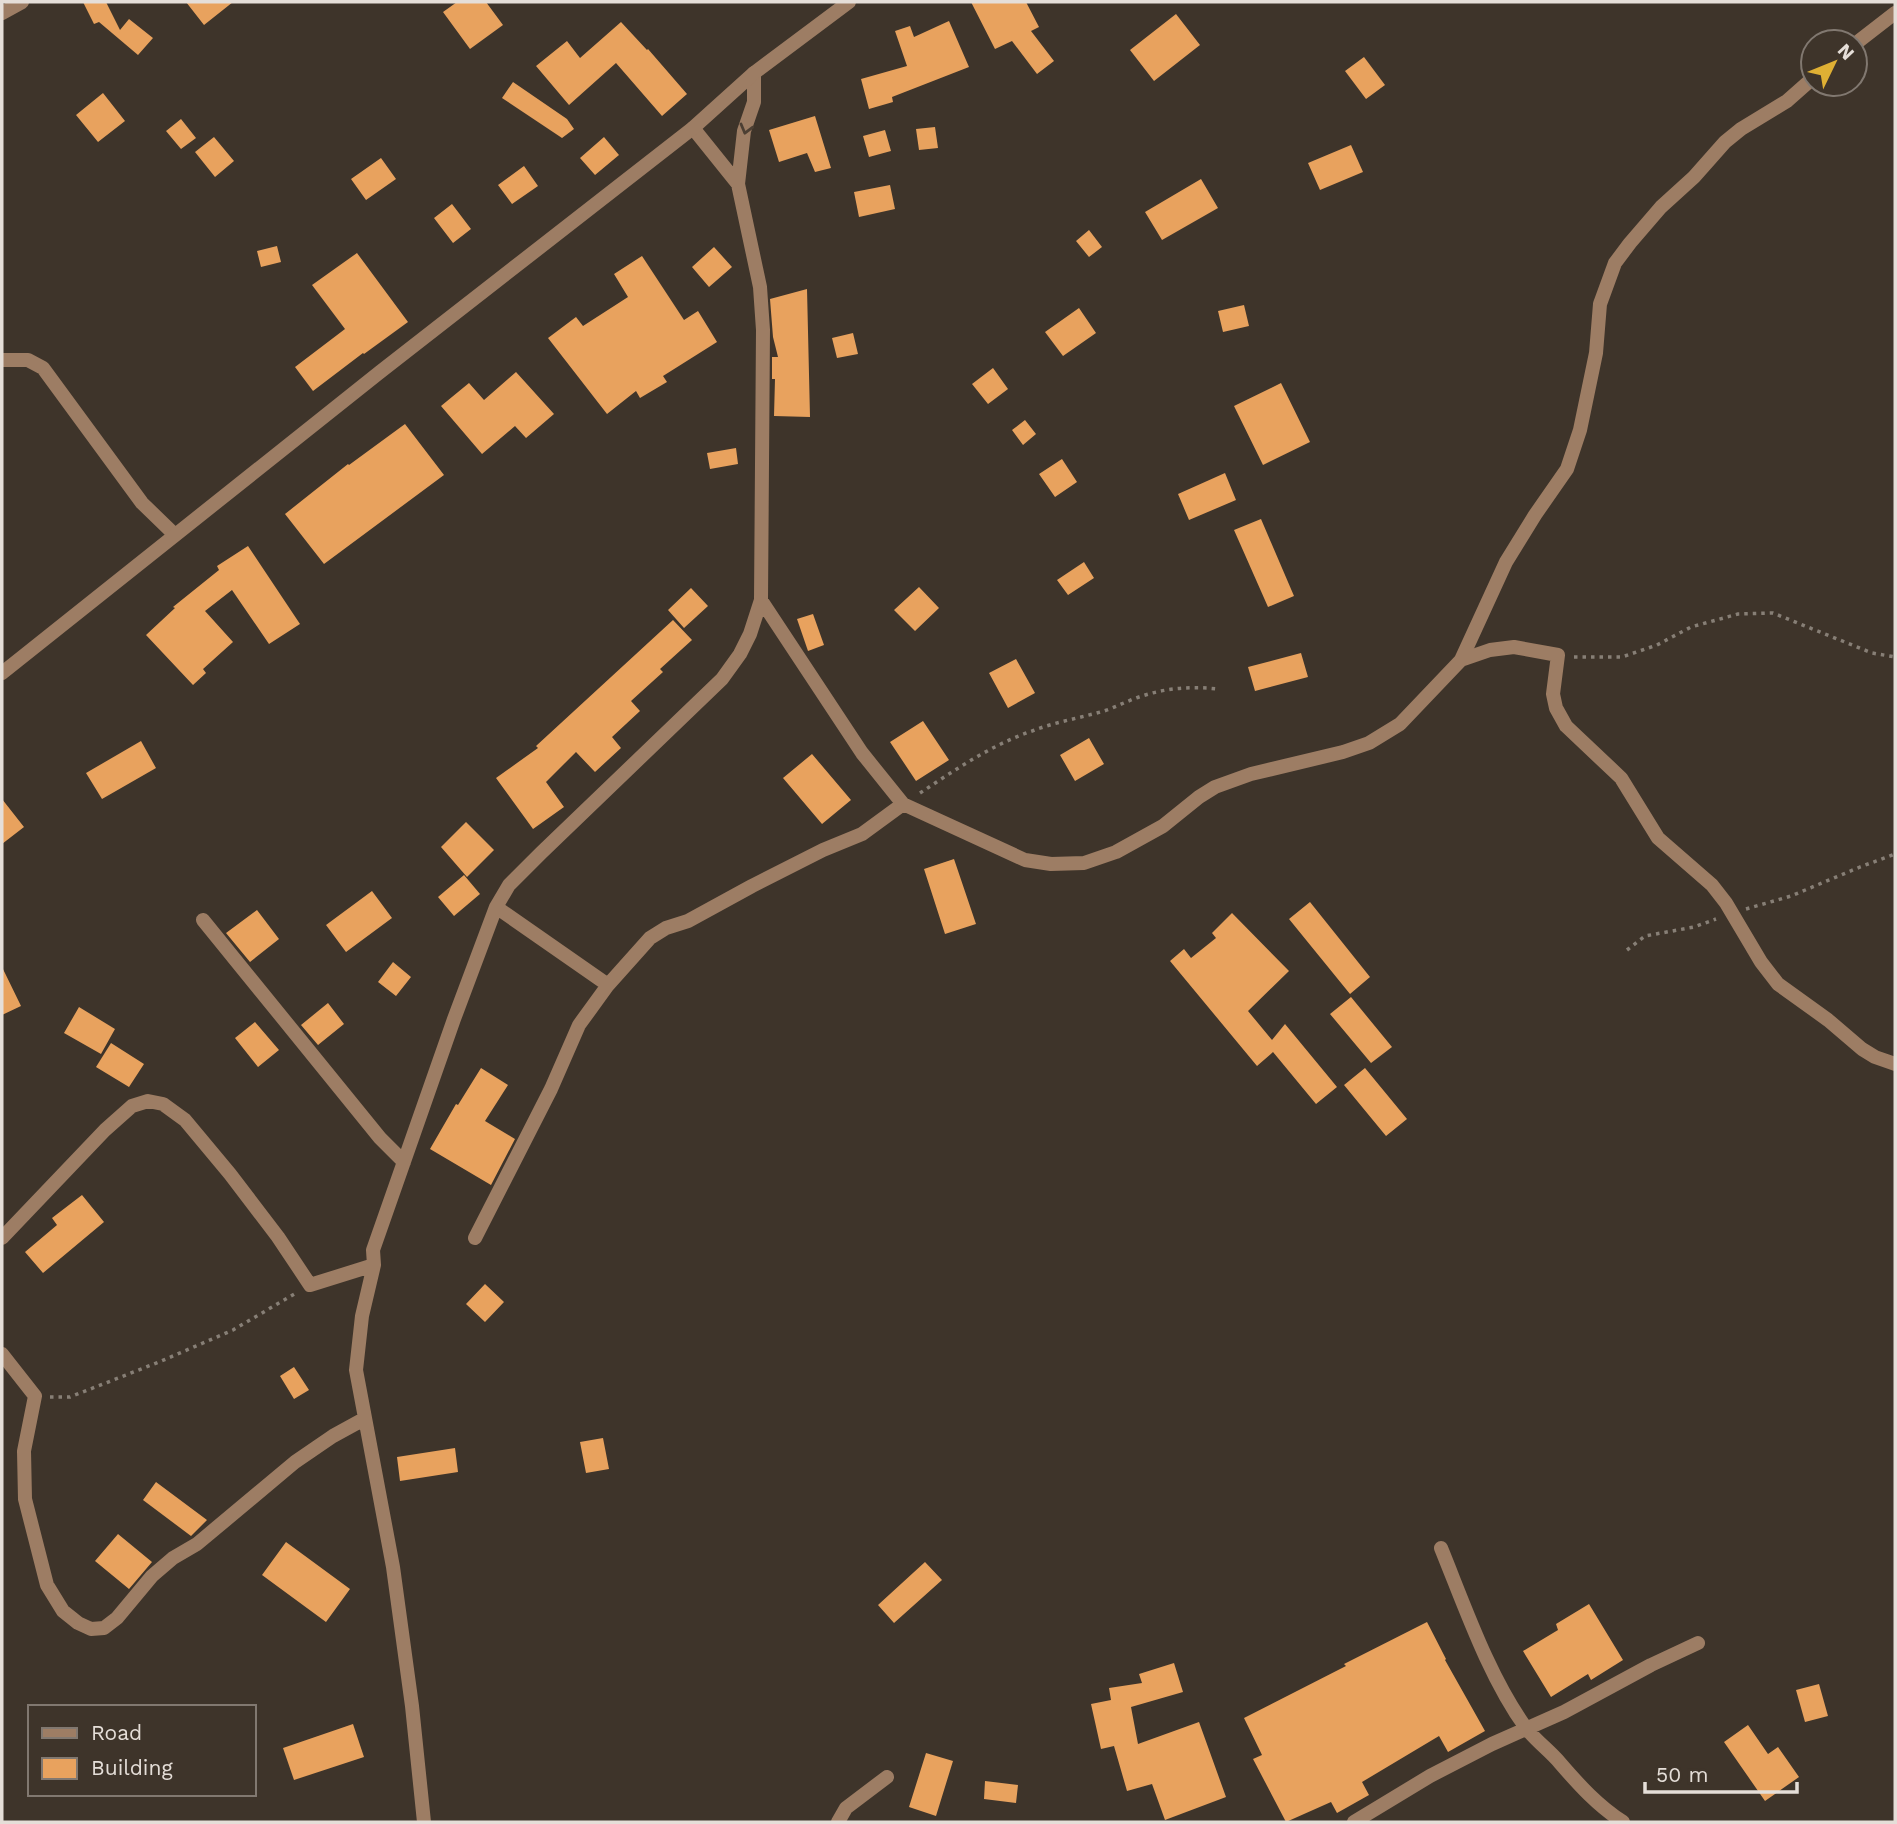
<svg xmlns="http://www.w3.org/2000/svg" width="1897" height="1824" font-family="'Work Sans',sans-serif">
	<style>
		.building { fill: #e8a25e }
		.lines { fill: none; stroke-linecap: round; stroke-linejoin: round }
		.path { stroke: #877f76; stroke-width: 3.5; stroke-dasharray: 3.5 5; stroke-linecap: butt }
		.minor { stroke: #9d7d64; stroke-width: 14 }
		.tertiary { stroke: #9d7d64; stroke-width: 14 }
		.oneway { stroke: #4c3f33 }
	</style>
	<rect width="100%" height="100%" fill="#3e342a"/>
	<path class="building" d="M83,2H106L120,30L129,19L153,38L138,55L99,22L94,24Z
		M186,2H233L204,25Z
		M457,2H486L503,25L470,49L443,12Z
		M971,2H1026L1039,27L1031,31L1054,61L1037,74L1012,41L995,49Z
		M1176,14L1200,45L1154,81L1130,50Z
		M949,21L969,67L892,97L893,102L869,109L861,79L907,66L895,31L910,26L914,37Z
		M621,22L647,50L648,49L687,94L662,116L616,63L569,105L536,66L567,41L580,58Z
		M1364,57L1385,85L1366,99L1345,71Z
		M513,82L567,119L574,129L562,138L502,98Z
		M103,93L125,121L98,142L76,115Z
		M815,116L831,168L815,172L807,153L779,162L769,130Z
		M181,119L196,138L181,149L166,131Z
		M935,127L938,148L919,150L916,129Z
		M885,130L891,151L869,157L863,136Z
		M214,137L234,161L215,177L195,152Z
		M604,137L619,155L595,175L580,158Z
		M1351,145L1363,172L1320,190L1308,163Z
		M381,158L396,179L366,200L351,179Z
		M524,166L538,186L512,204L498,185Z
		M1201,179L1218,208L1162,240L1145,212Z
		M890,185L895,209L859,217L854,192Z
		M452,204L471,229L453,243L434,218Z
		M1089,230L1102,247L1089,257L1076,241Z
		M277,246L281,262L261,267L257,251Z
		M714,247L732,267L709,287L692,267Z
		M357,253L408,322L364,354L363,353L313,391L295,367L345,329L312,285Z
		M642,256L684,320L698,311L717,342L663,376L667,382L640,398L636,391L607,414L548,338L576,317L583,326L628,297L614,274Z
		M807,289L810,417L774,416L775,379H772V357H778L773,337L770,299Z
		M1244,305L1249,326L1223,332L1218,311Z
		M1079,308L1096,333L1063,356L1045,332Z
		M853,333L858,354L837,358L832,338Z
		M993,368L1008,389L988,404L972,384Z
		M516,372L554,414L526,438L515,426L482,454L441,406L469,383L484,400Z
		M1281,383L1310,442L1263,465L1234,406Z
		M1025,420L1036,434L1023,445L1012,430Z
		M405,424L444,475L324,564L285,514L348,464L349,465Z
		M736,448L738,464L710,469L707,453Z
		M1062,459L1077,482L1055,497L1039,474Z
		M1225,473L1236,500L1189,520L1178,494Z
		M1261,519L1294,596L1268,607L1234,530Z
		M248,546L300,624L269,644L232,590L205,611L233,642L203,669L206,673L193,685L146,635L175,608L173,607L219,570L217,566Z
		M1084,562L1094,578L1068,595L1057,580Z
		M919,587L939,608L915,631L894,610Z
		M691,588L708,606L684,628L668,610Z
		M813,614L824,645L808,651L797,619Z
		M673,620L692,640L660,669L663,672L631,701L640,711L612,737L621,748L595,772L576,752L546,782L564,807L533,829L496,778L538,748L536,746Z
		M1301,653L1308,677L1255,691L1248,667Z
		M1016,659L1035,693L1008,708L989,673Z
		M923,721L949,760L916,781L890,742Z
		M1089,738L1104,764L1075,781L1060,755Z
		M141,741L156,768L102,799L86,773Z
		M812,754L851,800L822,824L783,778Z
		M2,799L24,827L2,844Z
		M466,822L494,850L467,877L441,847Z
		M954,859L976,924L945,934L924,869Z
		M464,875L480,894L454,916L438,897Z
		M372,891L392,918L346,952L326,925Z
		M1310,902L1370,977L1350,994L1289,919Z
		M257,910L279,939L250,962L226,933Z
		M1232,913L1289,971L1248,1011L1272,1040L1285,1024L1337,1087L1316,1104L1273,1052L1257,1066L1170,961L1184,949L1191,958L1216,938L1212,933Z
		M393,962L411,977L396,996L378,982Z
		M2,967L21,1006L2,1015Z
		M1351,997L1392,1047L1371,1063L1330,1014Z
		M328,1003L344,1024L318,1045L301,1025Z
		M79,1007L115,1029L101,1054L64,1033Z
		M255,1022L279,1050L258,1067L235,1038Z
		M111,1043L144,1064L129,1087L96,1067Z
		M481,1068L508,1085L485,1121L515,1139L491,1185L430,1149L456,1104L458,1105Z
		M1365,1068L1407,1119L1386,1136L1344,1085Z
		M82,1195L104,1222L43,1273L25,1252L57,1225L52,1218Z
		M485,1284L504,1302L485,1322L466,1304Z
		M294,1367L309,1390L294,1399L280,1376Z
		M603,1438L609,1469L586,1473L580,1442Z
		M455,1448L458,1472L400,1481L397,1457Z
		M156,1482L207,1520L191,1536L143,1500Z
		M118,1534L152,1562L129,1589L95,1561Z
		M286,1542L350,1589L326,1622L262,1575Z
		M925,1562L942,1580L894,1623L878,1605Z
		M1589,1604L1623,1660L1591,1680L1588,1674L1551,1697L1523,1651L1558,1630L1556,1624Z
		M1427,1622L1446,1659L1445,1660L1485,1731L1448,1752L1439,1736L1362,1782L1369,1795L1337,1813L1331,1802L1286,1822L1253,1759L1262,1755L1244,1718L1346,1666L1344,1664Z
		M1174,1663L1183,1692L1131,1707L1138,1744L1199,1722L1226,1797L1165,1820L1152,1784L1127,1791L1114,1746L1101,1749L1091,1704L1111,1700L1109,1688L1142,1683L1139,1674Z
		M1819,1684L1828,1716L1805,1722L1796,1690Z
		M353,1724L364,1757L294,1780L283,1748Z
		M1748,1725L1768,1754L1778,1747L1799,1777L1765,1801L1724,1742Z
		M926,1753L953,1761L936,1816L909,1807Z
		M985,1781L1018,1785L1016,1803L984,1799Z"/>
	<g class="lines">
		<path class="path" d="M1574,657H1622L1657,645L1691,627L1738,614L1773,613L1872,653L1895,657
			M920,793C955,770 991,745 1032,731C1055,722 1080,718 1104,711C1116,707 1127,701 1139,697C1165,688 1191,686 1218,689
			M1746,909L1791,896L1860,867L1895,854
			M1627,950L1645,936L1694,927L1716,919
			M50,1397H70L159,1362L233,1330L296,1293"/>
		<path class="minor" d="M2,13L22,2
			M1855,44L1895,13
			M693,128L738,184
			M2,360H28L43,368L142,503L174,534
			M761,600L862,753L903,804L1025,860L1051,864L1084,863L1116,852L1163,826L1199,797L1215,787L1251,774L1343,752L1369,743L1400,724L1461,660L1490,650L1514,647L1558,655L1553,694L1556,708L1566,726L1621,778L1658,838L1712,885L1726,903L1761,962L1778,984L1828,1020L1862,1049L1875,1057L1895,1064
			M1461,660L1506,562L1535,515L1567,469L1580,430L1596,353L1600,304L1615,263L1630,243L1661,207L1694,177L1725,142L1741,129L1787,101L1813,78
			M496,907L608,985
			M203,920L380,1138L404,1162
			M2,1238L105,1130L132,1106L148,1101L163,1104L185,1120L230,1174L278,1237L310,1285L374,1265
			M475,1238L551,1089L579,1025L608,985L650,938L666,928L688,921L752,886L823,850L862,834L903,804
			M2,1354L35,1396L24,1451L25,1499L47,1585L63,1611L78,1623L91,1629L104,1628L117,1618L152,1576L173,1558L197,1544L295,1462L333,1436L364,1419
			M1441,1548C1465,1607 1489,1677 1526,1728C1536,1741 1550,1751 1560,1763C1579,1785 1598,1806 1623,1822
			M424,1822L412,1706L393,1567L356,1370L362,1316L374,1265L373,1250L454,1019L496,907L509,885L541,853L722,679L740,654L750,634L761,600L763,330L760,287L738,184L744,131L754,102V73
			M838,1822L846,1808L887,1777
			M1354,1822L1430,1776L1492,1744L1564,1712L1651,1665L1698,1643"/>
		<path class="tertiary" d="M2,673L380,372L693,128L754,73L849,2"/>
	</g>
	<defs><path id="oneway-chevron" d="M-2-3.5L2.5 0L-2 3.5" fill="none" stroke-width="1.6" stroke-linecap="round" stroke-linejoin="round" transform="scale(1.75)"/></defs>
	<use class="oneway" href="#oneway-chevron" transform="translate(746 129) rotate(105)"/>
	<rect width="1897" height="1824" fill="none" stroke="#e5ded8" stroke-width="7"/>
	<rect x="28" y="1705" width="228" height="91" fill="#3e342a" stroke="#817870" stroke-width="2"/>
	<rect x="42" y="1728" width="35" height="10" fill="#9d7d64" stroke="#817870" stroke-width="2"/>
	<text x="91" y="1740" font-size="21" fill="#e5ded8">Road</text>
	<rect x="42" y="1758" width="35" height="21" fill="#e8a25e" stroke="#817870" stroke-width="2"/>
	<text x="91" y="1775" font-size="21" fill="#e5ded8">Building</text>
	<g transform="translate(1834 63) rotate(47)"><circle r="33" fill="#3e342a" stroke="#817870" stroke-width="2"/>
	<path d="M0-5L12 26L0 18L-12 26Z" fill="#dfb034"/>
	<text y="-10" font-size="19" font-weight="bold" text-anchor="middle" fill="#e5ded8">N</text>
	</g>
	<path d="M1645 1782v10h152v-10" fill="none" stroke="#e5ded8" stroke-width="3.5"/>
	<text x="1656" y="1782" font-size="21" fill="#e5ded8" stroke="#3e342a" stroke-width="5" paint-order="stroke">50 m</text>
</svg>
